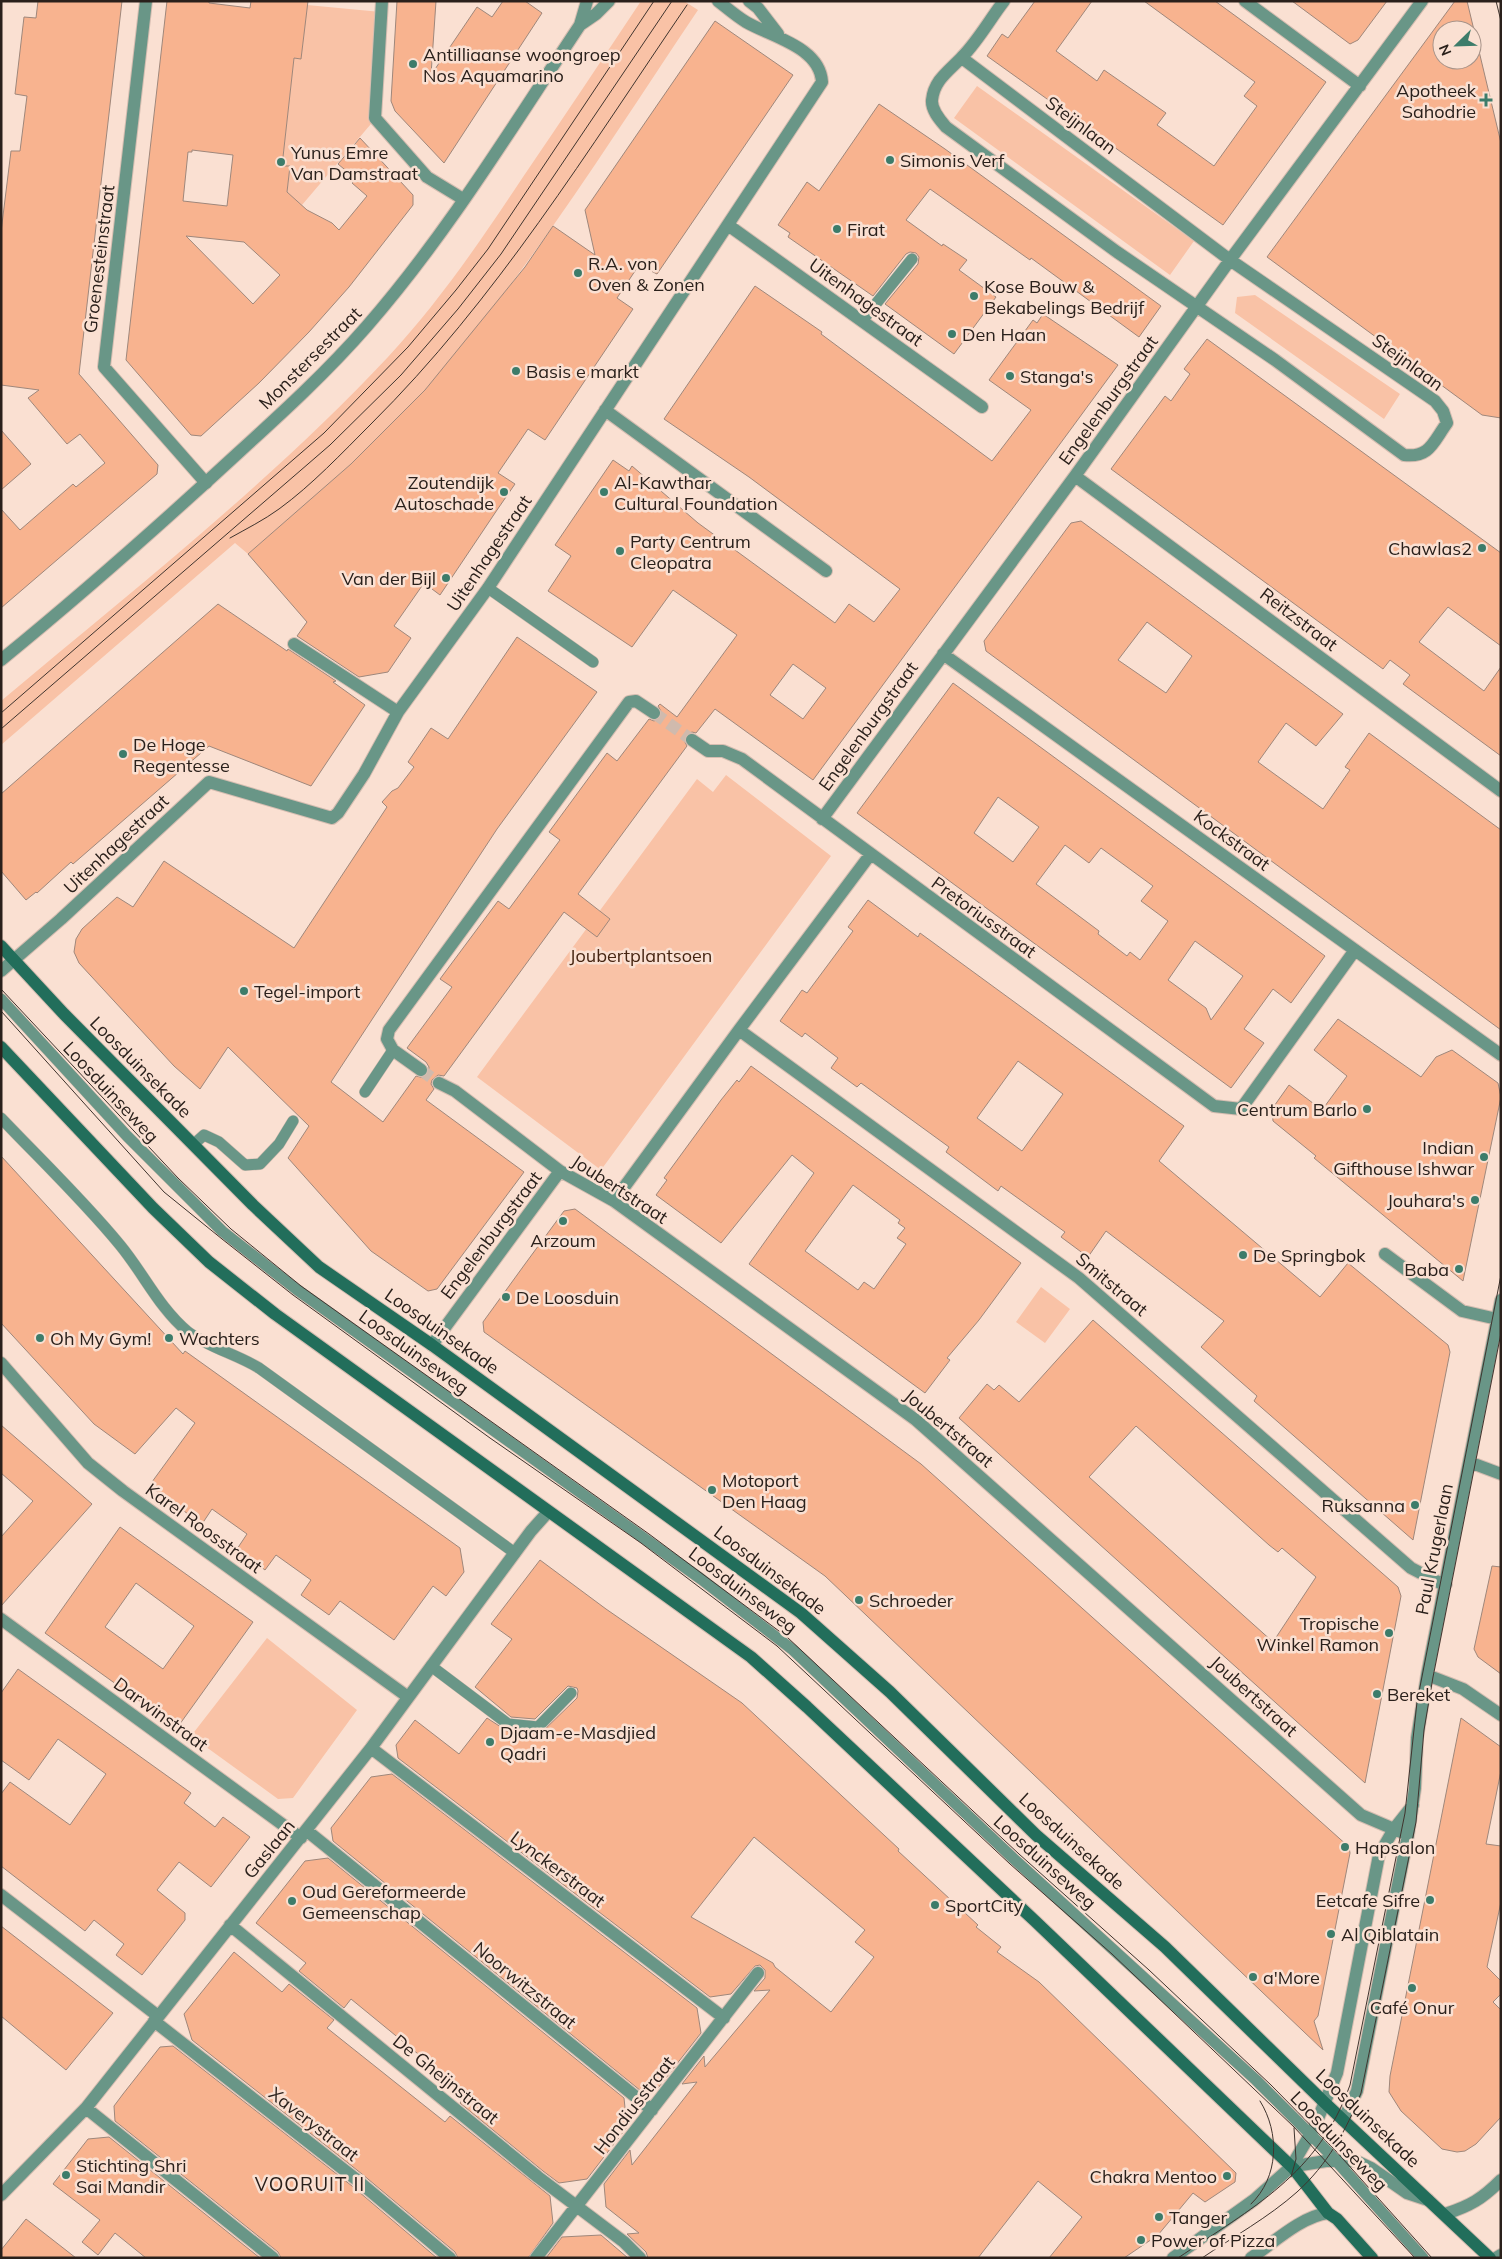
<svg xmlns="http://www.w3.org/2000/svg" width="1502" height="2259" font-family="Mulish,sans-serif">
	<style>
		.green { fill: #f9c2a6 }
		.building { fill: #f8b38f; stroke: #9f877b; fill-rule: evenodd }
		.lines { fill: none; stroke-linecap: round; stroke-linejoin: round }
		.minor-tunnel { stroke: #d0baad; stroke-width: 12; stroke-dasharray: 12 6; stroke-linecap: butt }
		.service-casing { stroke: #d5bdb1; stroke-width: 12 }
		.minor-casing { stroke: #d5bdb1; stroke-width: 14 }
		.tertiary-casing { stroke: #d5bdb1; stroke-width: 14 }
		.secondary-casing { stroke: #d5bdb1; stroke-width: 14 }
		.service { stroke: #699687; stroke-width: 11 }
		.minor { stroke: #699687; stroke-width: 12 }
		.tertiary { stroke: #699687; stroke-width: 12 }
		.secondary { stroke: #226e5b; stroke-width: 12 }
		.tram { stroke: #40342e; stroke-width: 1 }
		.poi-dot { fill: #3d7c6a; stroke: #fae0d2; stroke-width: 2 }
		.labels { text-anchor: middle; dominant-baseline: central; stroke-width: 5; stroke-linejoin: round; paint-order: stroke }
		.poi-label { font-size: 18px; fill: #2a201b; stroke: #fae0d2; text-anchor: start }
		.street-label { font-size: 18px; fill: #2a201b; stroke: #fae0d2 }
		.park-label { font-size: 18px; fill: #462512; stroke: #fae0d2 }
		.neighbourhood-label { font-size: 19px; letter-spacing: 1px; fill: #2a201b; stroke: #fae0d2 }
	</style>
	<rect width="100%" height="100%" fill="#fae0d2"/>
	<path class="green" d="M641,1H684L698,10C611,139 529,273 425,390C372,450 308,501 248,554L235,543L1,745V701C132,591 271,482 388,357C439,302 482,239 523,177C563,118 602,60 641,1Z
		M307,5L381,12L376,118L302,205L287,194L290,167L282,166L294,58L301,59Z
		M977,86L1194,241L1170,275L954,118Z
		M1255,295L1400,394L1384,419L1235,313L1237,297Z
		M726,775L831,856L601,1170L477,1077L697,779L713,792Z
		M1041,1287L1070,1309L1045,1343L1016,1322Z
		M267,1638L357,1710L293,1798L278,1799L191,1736Z"/>
	<path class="building" d="M38,1H122L79,374L158,465L157,474L1,608V509L20,530L73,484L76,487L105,463L80,434L67,444L28,398L39,390L1,385V232L11,151H20L27,96L15,94L24,17L36,18Z
		M167,1H209V3L250,8L251,1H308L301,59L294,58L282,166H290L287,192L307,210L332,223L339,230L367,196L352,183L356,179L338,164L360,138L413,195V205L349,287L309,332L259,383L201,436L191,435L126,360ZM192,150L233,155L227,206L183,201L188,152H192ZM186,236L244,242L280,275L253,304Z
		M397,1H436L431,75L477,7L492,17L503,1H525L542,13L444,163L395,111L391,101Z
		M1035,1H1092L1056,51L1097,81L1104,70L1166,113L1157,125L1214,166L1257,106L1244,96L1255,82L1144,1H1215L1326,82L1223,225L987,56L1002,34L1008,38Z
		M1292,1H1387L1358,40L1350,44Z
		M1455,1H1467L1501,143V418L1482,415L1267,257ZM1442,30H1472V60H1442Z
		M715,21L793,75L657,274L639,265L617,298L633,309L545,440L528,429L498,473L515,484L497,510L440,595L424,583L394,626L411,638L388,672L359,677L297,636L307,622L248,554L351,464L425,390L525,267L553,226L595,255L585,210Z
		M879,104L945,149L1161,306L1139,337L1031,258L1030,260L930,189L906,220L942,246L943,244L967,260L959,270L996,297L954,354L885,304L918,264L919,257L916,253L910,252L906,254L873,296L788,237L790,233L778,225L807,182L819,191Z
		M755,286L822,332L821,334L992,461L1031,410L989,380L1033,320L1037,323L1043,314L1118,365L813,780L715,709L696,733L692,732L686,735L684,740L687,746L578,894L610,919L597,937L564,912L444,1076L438,1075L432,1080L431,1084L434,1089L426,1100L524,1172L437,1289L428,1291L371,1251L288,1158L309,1126L228,1047L200,1089L174,1066L79,963L74,952L76,939L82,929L117,897L133,907L164,861L294,948L387,807L382,802L392,791L398,788L414,767L408,762L431,728L448,739L517,637L597,692L497,829L331,1082L383,1122L416,1076L424,1078L428,1074L429,1067L426,1062L407,1048L452,987L440,979L498,901L509,909L560,840L549,832L607,753L617,761L649,719L654,721L660,718L662,713L658,706L660,704L677,717L737,635L673,590L632,647L548,591L571,556L555,545L613,460L629,471L632,466L698,523L835,623L849,604L874,622L900,589L749,477L664,419ZM793,664L826,688L803,719L770,695Z
		M1207,339L1501,553V646L1448,607L1419,642L1484,691L1501,667V756L1403,684L1410,675L1390,660L1383,669L1111,469L1165,396L1171,401L1190,374L1184,369Z
		M1,430L31,464L1,490Z
		M1081,521L1343,714L1316,746L1286,723L1258,762L1273,773L1323,809L1350,770L1345,767L1369,733L1501,830V1030L986,651L984,641L1029,580L1071,523ZM1147,622L1192,656L1166,693L1118,660Z
		M218,604L287,651L288,649L336,681L333,682L365,705L311,786L209,746L73,864L71,862L37,893L36,892L26,900L1,871V794Z
		M953,683L1325,956L1291,1003L1273,989L1244,1029L1264,1043L1231,1088L857,813ZM998,797L1039,827L1013,862L974,833ZM1065,845L1089,863L1101,848L1153,886L1141,901L1168,921L1140,960L1130,952L1127,956L1098,934L1099,931L1036,884ZM1195,941L1243,976L1211,1020L1206,1008L1168,980Z
		M868,900L918,937L920,933L1184,1126L1159,1161L1320,1297L1348,1263L1448,1345L1450,1352L1413,1540L1254,1401L1257,1396L1201,1347L1224,1321L1106,1231L1088,1257L1061,1237L1065,1232L1001,1186L998,1191L946,1152L949,1147L861,1083L857,1087L831,1068L838,1058L805,1033L802,1037L780,1021L802,990L807,993L853,931L848,927ZM1018,1061L1063,1094L1022,1151L977,1118Z
		M1338,1019L1421,1077L1436,1057L1452,1050L1498,1083L1501,1097L1463,1281L1314,1158L1316,1156L1273,1121L1272,1109L1289,1085L1322,1110L1347,1076L1314,1050Z
		M751,1066L1021,1263L979,1320L947,1358L950,1360L925,1393L749,1264L814,1173L792,1155L721,1243L656,1195L667,1180L664,1178L721,1100L737,1080L739,1082ZM853,1185L900,1220L898,1223L905,1228L897,1238L906,1244L874,1289L864,1282L858,1290L805,1251Z
		M1,1156L183,1354L185,1351L460,1548L464,1572L446,1596L433,1586L394,1640L340,1601L329,1615L301,1595L311,1580L276,1555L265,1570L237,1549L247,1534L212,1509L202,1524L149,1486L195,1423L176,1408L135,1454L94,1424L1,1323Z
		M575,1209L921,1464L1349,1847L1350,1853L1318,2016L1314,2021L1323,2050L825,1576L484,1332L483,1322L525,1264L564,1211Z
		M1093,1320L1398,1587L1401,1596L1365,1783L959,1418L987,1384L994,1390L999,1385L1019,1402ZM1136,1426L1269,1545L1278,1552L1282,1548L1316,1577L1273,1642L1089,1477Z
		M1,1425L92,1504L1,1606V1537L33,1501L1,1473Z
		M120,1527L253,1622L177,1728L45,1633ZM136,1583L194,1626L163,1669L105,1627Z
		M540,1560L606,1609L742,1703L899,1849L898,1851L978,1925L976,1927L1001,1947L997,1952L1039,1982L1236,2173L1235,2182L1205,2202L1193,2193L1158,2235L1124,2258H1049L1082,2217L1038,2181L978,2258H648L646,2252L627,2234L639,2233L606,2207L604,2184L630,2150L632,2165L697,2082L682,2084L704,2056L705,2067L770,1990L754,1991L765,1978V1970L760,1965L755,1966L731,1994L710,1997L398,1758L396,1745L415,1720L459,1754L487,1718L507,1731L540,1734L577,1698L578,1691L577,1688L568,1686L535,1719L511,1717L475,1687L512,1639L491,1624ZM754,1837L865,1930L855,1942L874,1957L831,2012L775,1967L773,1963L691,1917Z
		M1492,1566L1501,1567V1674L1478,1657L1474,1649Z
		M18,1669L191,1793L184,1803L215,1827L223,1817L250,1837L211,1887L179,1862L157,1890L185,1913V1920L142,1975L116,1955L124,1944L94,1920L85,1931L1,1866V1794L10,1782L70,1825L106,1774L58,1739L29,1780L1,1760V1693Z
		M1461,1718L1501,1747V1771L1486,1844L1501,1846V1902L1487,1967L1501,1981V1994L1493,2002L1501,2010V2117L1476,2144L1465,2151L1457,2152L1442,2149L1401,2111L1389,2092L1390,2076Z
		M392,1774L697,2008L701,2033L658,2088L641,2091L333,1841L331,1828L371,1777Z
		M328,1858L624,2098L627,2127L587,2179L559,2183L543,2171L460,2103L467,2094L351,1999L344,2008L299,1971L306,1963L256,1923L305,1861Z
		M1,1926L113,2013L66,2070L1,2016Z
		M234,1952L282,1992L289,1984L334,2020L327,2028L445,2122L450,2116L550,2196L553,2223L528,2258H458L455,2252L362,2174L192,2040L184,2014Z
		M173,2046L352,2186L437,2258H281L278,2252L115,2121L114,2106L123,2094L160,2047Z
		M109,2137L260,2258H146L115,2233L98,2255L82,2242L100,2220L53,2184L88,2139Z
		M26,2219L76,2258H1V2250Z
		M601,2235L628,2258H546L562,2237Z"/>
	<g class="lines">
		<path class="minor-tunnel" d="M654,713L692,740
			M421,1070L439,1083"/>
		<defs>
			<path id="service" d="M862,321L912,259
				M488,588L593,662
				M1,999L127,1136L222,1231L296,1289L701,1579L793,1650L1014,1859L1256,2080L1330,2154L1423,2258
				M365,1092L393,1050
				M1,1118C41,1160 84,1201 120,1245C144,1274 159,1308 188,1332C210,1348 236,1354 259,1368L515,1553
				M194,1144L204,1135L219,1142L245,1165L260,1164L279,1144L293,1121
				M431,1666L508,1724L538,1727L571,1693"/>
			<path id="minor" d="M146,1L104,367L206,483
				M382,1L375,118L427,177L463,199
				M749,1L758,8L778,34
				M1245,1L1360,86
				M962,58L1230,260L1435,401L1443,411L1447,423C1433,442 1430,458 1404,455L1275,360L1117,252L946,127C940,120 931,110 932,100C934,80 949,71 962,57C978,41 990,19 1004,1
				M728,225L982,407
				M605,410L826,571
				M1075,476L1501,791
				M294,644L398,712
				M943,654L1501,1055
				M692,740L708,751H723L742,759L1214,1106L1241,1109L1355,950
				M822,819L1075,476L1230,260L1422,1
				M1,971L61,919L209,782L332,818L338,813L364,774L398,712L488,588L822,82C820,47 772,37 746,22C736,16 727,8 718,1
				M739,1030L1079,1278L1411,1568L1440,1583L1446,1584
				M421,1070L393,1050L387,1039L389,1030L629,702L636,701L654,713
				M439,1083L455,1091L560,1171L614,1201L916,1420L1361,1815L1408,1835
				M614,1201L739,1030L870,855
				M1385,1254L1462,1311L1497,1319
				M432,1345L560,1171
				M1,1363L88,1463L123,1491L408,1697
				M1469,1462L1501,1474
				M1,1619L301,1838
				M1427,1675L1463,1689L1501,1715
				M371,1748L724,2018
				M306,1830L652,2110
				M1,1895L158,2016
				M230,1925L538,2177L624,2242L640,2258
				M154,2021L357,2180L450,2258
				M86,2108L273,2258
				M1343,2120L1357,2091L1408,1835L1415,1788L1417,1738L1427,1675L1501,1300
				M1291,2167L1314,2128L1337,2073L1379,1855L1394,1829L1413,1805
				M1,2195L86,2108L371,1748L531,1531L548,1512
				M536,2258L758,1973
				M1251,2258C1273,2243 1302,2216 1328,2213"/>
			<path id="tertiary" d="M580,25L596,14L609,1
				M1,660C82,594 160,525 237,454C282,413 327,372 367,326C448,233 512,127 580,25L587,1
				M1445,2214C1470,2206 1482,2199 1501,2180
				M1173,2258L1254,2200L1291,2167L1295,2166L1326,2161H1356L1371,2168L1407,2193L1428,2200
				M1496,2258L1501,2255"/>
			<path id="secondary" d="M1,946L64,1014L253,1205L319,1267L432,1345L801,1613L890,1692L1036,1835L1165,1947L1325,2103L1490,2258
				M1,1047L153,1208L209,1262L275,1314L751,1657L807,1707L1035,1921L1294,2169L1328,2213L1337,2219L1372,2258"/>
		</defs>
		<use href="#service" class="service-casing"/>
		<use href="#minor" class="minor-casing"/>
		<use href="#tertiary" class="tertiary-casing"/>
		<use href="#secondary" class="secondary-casing"/>
		<use href="#service" class="service"/>
		<use href="#minor" class="minor"/>
		<use href="#tertiary" class="tertiary"/>
		<use href="#secondary" class="secondary"/>
		<path class="tram" d="M1496,1L1501,21
			M230,538C246,529 264,520 279,509C312,485 342,453 371,424C496,300 588,150 687,5
			M1,713L324,433L408,347L456,290L488,249L654,1
			M1,729L330,445L401,375L458,309L501,254L672,1
			M1,989L178,1178L231,1229L301,1286L649,1534L787,1637L1019,1854L1149,1970L1271,2085L1334,2149L1432,2258
			M1,1011L164,1192L222,1239L293,1295L490,1438L641,1543L777,1646L1010,1864L1112,1954L1294,2127L1415,2258
			M1291,2177L1296,2159L1294,2128
			M1251,2204C1279,2177 1280,2133 1260,2101
			M1178,2258C1253,2207 1318,2175 1350,2085L1405,1813L1417,1702L1501,1275
			M1202,2258C1233,2237 1269,2217 1297,2192C1327,2165 1346,2131 1361,2093L1416,1822L1424,1730L1433,1677L1501,1333"/>
	</g>
	<g class="poi-dot">
		<circle cx="413" cy="64" r="5"/>
		<path d="M1483.5 92.5h5v5h5v5h-5v5h-5v-5h-5v-5h5z"/>
		<circle cx="890" cy="160" r="5"/>
		<circle cx="281" cy="162" r="5"/>
		<circle cx="837" cy="229" r="5"/>
		<circle cx="578" cy="273" r="5"/>
		<circle cx="974" cy="296" r="5"/>
		<circle cx="952" cy="334" r="5"/>
		<circle cx="516" cy="371" r="5"/>
		<circle cx="1010" cy="376" r="5"/>
		<circle cx="504" cy="492" r="5"/>
		<circle cx="604" cy="492" r="5"/>
		<circle cx="1482" cy="548" r="5"/>
		<circle cx="620" cy="551" r="5"/>
		<circle cx="446" cy="578" r="5"/>
		<circle cx="123" cy="754" r="5"/>
		<circle cx="244" cy="991" r="5"/>
		<circle cx="1367" cy="1109" r="5"/>
		<circle cx="1484" cy="1157" r="5"/>
		<circle cx="1475" cy="1200" r="5"/>
		<circle cx="563" cy="1221" r="5"/>
		<circle cx="1243" cy="1255" r="5"/>
		<circle cx="1459" cy="1269" r="5"/>
		<circle cx="506" cy="1297" r="5"/>
		<circle cx="40" cy="1338" r="5"/>
		<circle cx="169" cy="1338" r="5"/>
		<circle cx="712" cy="1490" r="5"/>
		<circle cx="1415" cy="1505" r="5"/>
		<circle cx="859" cy="1600" r="5"/>
		<circle cx="1389" cy="1633" r="5"/>
		<circle cx="1377" cy="1694" r="5"/>
		<circle cx="490" cy="1742" r="5"/>
		<circle cx="1345" cy="1847" r="5"/>
		<circle cx="1430" cy="1900" r="5"/>
		<circle cx="292" cy="1901" r="5"/>
		<circle cx="935" cy="1905" r="5"/>
		<circle cx="1331" cy="1934" r="5"/>
		<circle cx="1253" cy="1977" r="5"/>
		<circle cx="1412" cy="1988" r="5"/>
		<circle cx="66" cy="2175" r="5"/>
		<circle cx="1227" cy="2176" r="5"/>
		<circle cx="1159" cy="2217" r="5"/>
		<circle cx="1141" cy="2240" r="5"/>
	</g>
	<g class="labels">
		<g class="poi-label">
			<text x="423" y="54">Antilliaanse woongroep<tspan x="423" dy="21">Nos Aquamarino</tspan></text>
			<text x="1476" y="90" text-anchor="end">Apotheek<tspan x="1476" dy="21">Sahodrie</tspan></text>
			<text x="291" y="152">Yunus Emre<tspan x="291" dy="21">Van Damstraat</tspan></text>
			<text x="900" y="160">Simonis Verf</text>
			<text x="847" y="229">Firat</text>
			<text x="588" y="263">R.A. von<tspan x="588" dy="21">Oven &amp; Zonen</tspan></text>
			<text x="984" y="286">Kose Bouw &amp;<tspan x="984" dy="21">Bekabelings Bedrijf</tspan></text>
			<text x="962" y="334">Den Haan</text>
			<text x="526" y="371">Basis e markt</text>
			<text x="1020" y="376">Stanga's</text>
			<text x="494" y="482" text-anchor="end">Zoutendijk<tspan x="494" dy="21">Autoschade</tspan></text>
			<text x="614" y="482">Al-Kawthar<tspan x="614" dy="21">Cultural Foundation</tspan></text>
			<text x="630" y="541">Party Centrum<tspan x="630" dy="21">Cleopatra</tspan></text>
			<text x="1472" y="548" text-anchor="end">Chawlas2</text>
			<text x="436" y="578" text-anchor="end">Van der Bijl</text>
			<text x="133" y="744">De Hoge<tspan x="133" dy="21">Regentesse</tspan></text>
			<text x="254" y="991">Tegel-import</text>
			<text x="1357" y="1109" text-anchor="end">Centrum Barlo</text>
			<text x="1474" y="1147" text-anchor="end">Indian<tspan x="1474" dy="21">Gifthouse Ishwar</tspan></text>
			<text x="1465" y="1200" text-anchor="end">Jouhara's</text>
			<text x="563" y="1240" text-anchor="middle">Arzoum</text>
			<text x="1253" y="1255">De Springbok</text>
			<text x="1449" y="1269" text-anchor="end">Baba</text>
			<text x="516" y="1297">De Loosduin</text>
			<text x="50" y="1338">Oh My Gym!</text>
			<text x="179" y="1338">Wachters</text>
			<text x="722" y="1480">Motoport<tspan x="722" dy="21">Den Haag</tspan></text>
			<text x="1405" y="1505" text-anchor="end">Ruksanna</text>
			<text x="869" y="1600">Schroeder</text>
			<text x="1379" y="1623" text-anchor="end">Tropische<tspan x="1379" dy="21">Winkel Ramon</tspan></text>
			<text x="1387" y="1694">Bereket</text>
			<text x="500" y="1732">Djaam-e-Masdjied<tspan x="500" dy="21">Qadri</tspan></text>
			<text x="1355" y="1847">Hapsalon</text>
			<text x="302" y="1891">Oud Gereformeerde<tspan x="302" dy="21">Gemeenschap</tspan></text>
			<text x="1420" y="1900" text-anchor="end">Eetcafe Sifre</text>
			<text x="945" y="1905">SportCity</text>
			<text x="1341" y="1934">Al Qiblatain</text>
			<text x="1263" y="1977">a'More</text>
			<text x="1412" y="2007" text-anchor="middle">Café Onur</text>
			<text x="76" y="2165">Stichting Shri<tspan x="76" dy="21">Sai Mandir</tspan></text>
			<text x="1217" y="2176" text-anchor="end">Chakra Mentoo</text>
			<text x="1169" y="2217">Tanger</text>
			<text x="1151" y="2240">Power of Pizza</text>
		</g>
		<g class="street-label">
			<text transform="translate(1081 125) rotate(37)">Steijnlaan</text>
			<text transform="translate(99 259) rotate(-83)">Groenesteinstraat</text>
			<text transform="translate(866 302) rotate(36)">Uitenhagestraat</text>
			<text transform="translate(310 358) rotate(-45)">Monstersestraat</text>
			<text transform="translate(1408 362) rotate(36)">Steijnlaan</text>
			<text transform="translate(1108 400) rotate(-54)">Engelenburgstraat</text>
			<text transform="translate(489 553) rotate(-56)">Uitenhagestraat</text>
			<text transform="translate(1299 619) rotate(37)">Reitzstraat</text>
			<text transform="translate(868 726) rotate(-54)">Engelenburgstraat</text>
			<text transform="translate(1232 840) rotate(36)">Kockstraat</text>
			<text transform="translate(116 844) rotate(-43)">Uitenhagestraat</text>
			<text transform="translate(984 917) rotate(36)">Pretoriusstraat</text>
			<text transform="translate(141 1067) rotate(45)">Loosduinsekade</text>
			<text transform="translate(111 1092) rotate(47)">Loosduinseweg</text>
			<text transform="translate(620 1189) rotate(33)">Joubertstraat</text>
			<text transform="translate(491 1235) rotate(-53)">Engelenburgstraat</text>
			<text transform="translate(1112 1284) rotate(40)">Smitstraat</text>
			<text transform="translate(442 1331) rotate(35)">Loosduinsekade</text>
			<text transform="translate(414 1352) rotate(36)">Loosduinseweg</text>
			<text transform="translate(949 1428) rotate(40)">Joubertstraat</text>
			<text transform="translate(204 1528) rotate(36)">Karel Roosstraat</text>
			<text transform="translate(1434 1549) rotate(-79)">Paul Krugerlaan</text>
			<text transform="translate(770 1570) rotate(37)">Loosduinsekade</text>
			<text transform="translate(743 1590) rotate(37)">Loosduinseweg</text>
			<text transform="translate(1254 1696) rotate(42)">Joubertstraat</text>
			<text transform="translate(161 1714) rotate(36)">Darwinstraat</text>
			<text transform="translate(1072 1841) rotate(42)">Loosduinsekade</text>
			<text transform="translate(269 1849) rotate(-51)">Gaslaan</text>
			<text transform="translate(1045 1862) rotate(42)">Loosduinseweg</text>
			<text transform="translate(558 1869) rotate(37)">Lynckerstraat</text>
			<text transform="translate(525 1985) rotate(39)">Noorwitzstraat</text>
			<text transform="translate(446 2079) rotate(39)">De Gheijnstraat</text>
			<text transform="translate(634 2105) rotate(-52)">Hondiusstraat</text>
			<text transform="translate(1368 2118) rotate(43)">Loosduinsekade</text>
			<text transform="translate(314 2124) rotate(38)">Xaverystraat</text>
			<text transform="translate(1339 2141) rotate(46)">Loosduinseweg</text>
		</g>
		<g class="park-label">
			<text x="641" y="955">Joubertplantsoen</text>
		</g>
		<g class="neighbourhood-label">
			<text x="310" y="2184">VOORUIT II</text>
		</g>
	</g>
	<rect width="1502" height="2259" fill="none" stroke="#2a201b" stroke-width="5"/>
	<g transform="translate(1457 45) rotate(247)"><circle r="24" fill="#fae0d2" stroke="#a79389"/>
	<path d="M0-4L9 19L0 12L-9 19Z" fill="#3d7c6a"/>
	<text y="-8" font-size="14" font-weight="bold" text-anchor="middle" fill="#2a201b">N</text>
	</g>
</svg>
